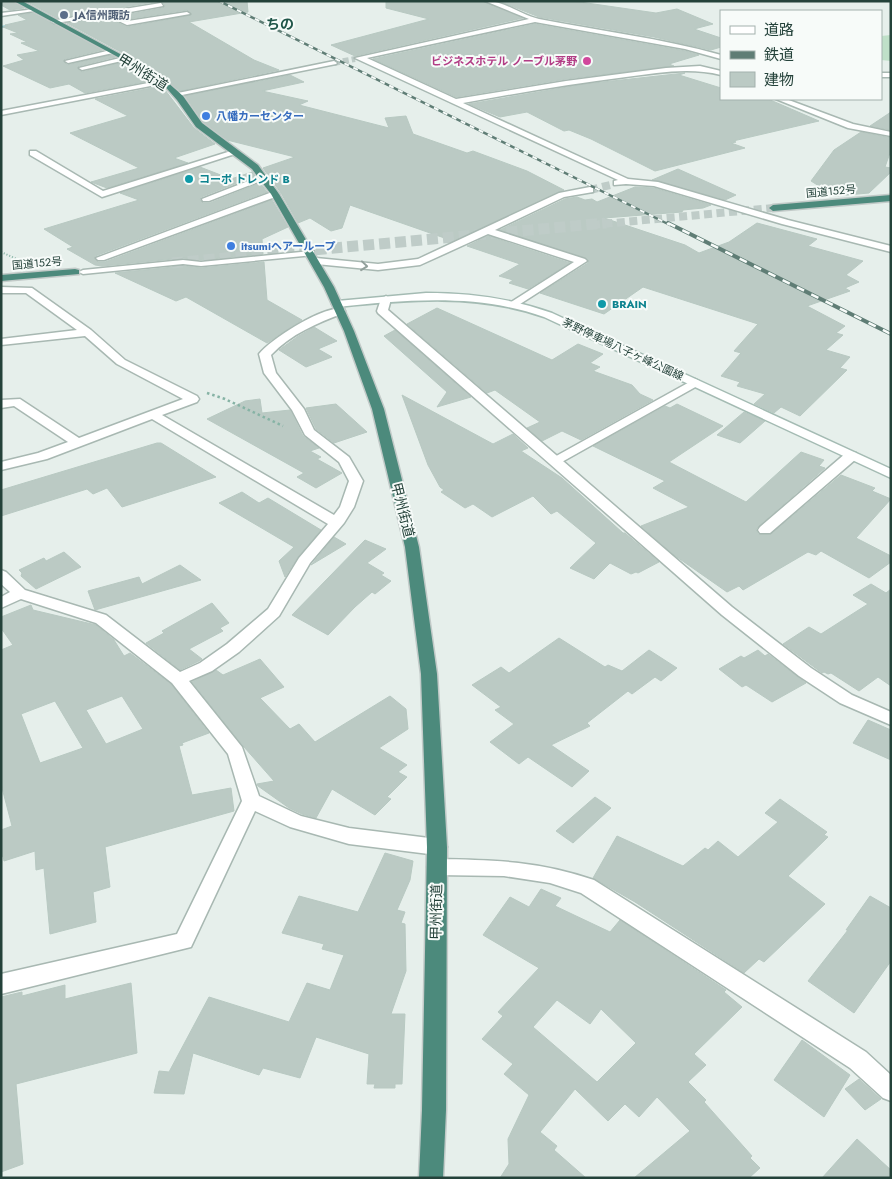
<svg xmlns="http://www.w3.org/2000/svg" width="892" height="1179" font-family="Jost,'Noto Sans JP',sans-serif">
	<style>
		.green { fill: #bfe0c8 }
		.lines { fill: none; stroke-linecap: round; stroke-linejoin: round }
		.stream { fill: #8ec9d4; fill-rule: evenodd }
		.building { fill: #bbcac4; stroke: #b8c9c2; fill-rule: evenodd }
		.minor-tunnel-far1 { stroke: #bfccc8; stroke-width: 6; stroke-dasharray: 6 3; stroke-linecap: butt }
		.minor-tunnel { stroke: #bfccc8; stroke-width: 8; stroke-dasharray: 8 4.5; stroke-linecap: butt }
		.trunk-tunnel-far1 { stroke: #bfccc8; stroke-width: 8; stroke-dasharray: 8 4.5; stroke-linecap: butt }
		.trunk-tunnel { stroke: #bfccc8; stroke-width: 11; stroke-dasharray: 11 5; stroke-linecap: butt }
		.service-casing { stroke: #a8b8b2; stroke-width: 3 }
		.minor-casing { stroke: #a8b8b2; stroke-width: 3 }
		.tertiary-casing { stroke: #a8b8b2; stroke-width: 3 }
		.secondary-casing { stroke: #a4bbb3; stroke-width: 3 }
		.trunk-casing { stroke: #c2cac8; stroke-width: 3 }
		.path-far1 { stroke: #86b3a5; stroke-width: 2; stroke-dasharray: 1 2; stroke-linecap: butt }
		.path { stroke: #86b3a5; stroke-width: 2.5; stroke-dasharray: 2.5 3; stroke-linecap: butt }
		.service { fill: #fff; fill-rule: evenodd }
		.minor { fill: #fff; fill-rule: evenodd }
		.tertiary { fill: #fff; fill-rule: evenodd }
		.secondary { fill: #fff; fill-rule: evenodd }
		.trunk { fill: #4c8a7c; fill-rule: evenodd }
		.rail-far1-casing { stroke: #5f7d75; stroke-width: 2.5 }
		.rail-casing { stroke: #5f7d75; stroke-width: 4 }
		.rail-far1 { stroke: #f7fbf9; stroke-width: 2; stroke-dasharray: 5; stroke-linecap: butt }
		.rail { stroke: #f7fbf9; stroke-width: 2.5; stroke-dasharray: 8; stroke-linecap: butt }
		.oneway { stroke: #92a09c }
		.service-dot { fill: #5c6f8a; stroke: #f7fbf9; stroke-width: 2 }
		.hotel-dot { fill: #d1479c; stroke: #f7fbf9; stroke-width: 2 }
		.shop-dot { fill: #3f7fe0; stroke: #f7fbf9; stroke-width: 2 }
		.culture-dot { fill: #0f9aa8; stroke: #f7fbf9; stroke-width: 2 }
		.labels { text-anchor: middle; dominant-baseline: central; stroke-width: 4; stroke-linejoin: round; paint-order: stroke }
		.far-service-label { font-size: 11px; font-weight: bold; fill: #4e5e75; stroke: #f7fbf9; text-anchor: start }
		.far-hotel-label { font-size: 11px; font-weight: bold; fill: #b23c85; stroke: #f7fbf9; text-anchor: end }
		.far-shop-label { font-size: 11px; font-weight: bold; fill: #366cbe; stroke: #f7fbf9; text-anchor: start }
		.far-culture-label { font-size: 11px; font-weight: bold; fill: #0d838f; stroke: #f7fbf9; text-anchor: start }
		.far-street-label { font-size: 11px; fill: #24423a; stroke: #f7fbf9 }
		.far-quarter-label { font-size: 14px; font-weight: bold; fill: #1f5548; stroke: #f7fbf9 }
		.street-label { font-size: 14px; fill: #24423a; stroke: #f7fbf9 }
	</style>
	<rect width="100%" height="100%" fill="#e6efeb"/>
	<path class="green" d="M891,35V61L881,60V36Z"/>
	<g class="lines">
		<path class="stream" d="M17,23L18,25L1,28V26Z"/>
	</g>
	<path class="building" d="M1,1H12L24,8L10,10L1,5Z
		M26,1H160L57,18Z
		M161,1H247L248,12L189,22L254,60L279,70L180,91L147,66L67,23L108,18L127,27L192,15L187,10L128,19L120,16L163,8L165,5Z
		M386,1H483L523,18L355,56L331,45L429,19L386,8Z
		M499,1H573L656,13L677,9L713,24L694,29L721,38V47L711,50L654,37L539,17Z
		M33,13L102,50L65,59L63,61L67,65L111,55L115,57L79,66L77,68L82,72L124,62L154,80L85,93L69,84L50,88L3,66L24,60L17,55L39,51L21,43L27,42L10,34L18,33L3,27L8,26L5,25L27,20L18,15Z
		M535,24L685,51L699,55L669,64L674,66L566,79L456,97L373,59Z
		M685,73L679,75L721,88V99H768L819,121L733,141L736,142L731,143L745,148L655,171L591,139L569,130L564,131L527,112L500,117L469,104L585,84Z
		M290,75L304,82L262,91L308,101L299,105L389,128L385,118L406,116L413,134L467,153L473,151L527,171L564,190L453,241L350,205L342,228L331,231L310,218L298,223L281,193L263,168L295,157L227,140L203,122L185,96Z
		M162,86L194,128L215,144L174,158L188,163L107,188L91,182L139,168L70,133L128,116L95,99Z
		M891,112V130L870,126Z
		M861,132L891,138V150L885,167L891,168V172L869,193L835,196L811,181L834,150Z
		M200,167L231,179L252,172L255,176L201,197L200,200L203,203H210L260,183L267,192L95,256V259L98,262H105L272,200L288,227L262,239L263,254L201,260L183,258L102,266L95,265L67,249L73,247L44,229L139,200L120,193Z
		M678,169L736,195L725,200L652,180Z
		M635,187L654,188L711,205L703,208L683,210L682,212L604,218L685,245L699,253L729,242L757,223L817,239L808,246L863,261L846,275L859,282L845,288L850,291L807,306L845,326L836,333L843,335L826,350L850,357L840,368L847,370L800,416L781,407L774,413L754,404L765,394L737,386L740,382L721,376L741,353L734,351L758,324L643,287L604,314L540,293L588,263V260L500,230L565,199L577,197L585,200L592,199L597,202Z
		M488,236L570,263L528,289L509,283L513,280L499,276L520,264L467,246Z
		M264,262L267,300L302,320L267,343L186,297L176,301L115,273L183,266L201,268Z
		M437,308L552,360L578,344L603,354L590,363L600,367L593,371L632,385L640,394L653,400L581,440L562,431L542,441L527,428L540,422L495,390L487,393L407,324Z
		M314,327L337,341L318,349L332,357L306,367L279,350L297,337Z
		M395,330L471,397L437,407L447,392L384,336Z
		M402,395L493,444L513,434L528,448L521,451L562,478L623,533H625L659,562L638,573L636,572L631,574L610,563L594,579L570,568L596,543L557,511L551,514L533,496L492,517L473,504L465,508L441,492L444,490L440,487L428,465Z
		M260,399L262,413L290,410L303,436L319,448L310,451L321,457L317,459L342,473L316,488L297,477L304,473L207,419L245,401Z
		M336,404L367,432L334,443L316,429L306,408Z
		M677,404L723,426L669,462L746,502L801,452L824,460L819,466L825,468L759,526L756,529L758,534H771L841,475L875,488L872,491L891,499L856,538L891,556V562L869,578L821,551L816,555L808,552L743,590L739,586L727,592L674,555L641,526L689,507L653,488L665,481L593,446L665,406L670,408Z
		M744,412L765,421L740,443L717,435Z
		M157,443H161L216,477L122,507L107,488L93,494L87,489L1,516V490Z
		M242,492L259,503L268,498L321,530L298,557L285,577L279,561L294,547L219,503Z
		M334,537L346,544L311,565L312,564Z
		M365,540L386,549L367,563L384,573L381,575L391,581L375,594L372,592L355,607L328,635L292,615Z
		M64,552L81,567L36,589L21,576L22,573L19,570L44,558L46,561Z
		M180,565L201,580L95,610L88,591L139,577L142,584Z
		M871,584L886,593L891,589V686L878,677L859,691L831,673L828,674L824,672L822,673L783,644L809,627L821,634L868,604L853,595Z
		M212,603L229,623L220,628L223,631L189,649L202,659L199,661L180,670L146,643L164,633L162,631Z
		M31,605L33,610L96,625L114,640L124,656L130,653L171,684L209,733L182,743L183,745L179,746L192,795L231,788L234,811L105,847L110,887L93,892L96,922L50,934L44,868L36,870L35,851L4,861L3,856L1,857V830L12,826L1,784V650L13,645L1,628V617ZM122,696L143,729L106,744L86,710ZM55,701L83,748L40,763L21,714Z
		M559,638L605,667L608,665L622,671L649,650L677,668L661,681L655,677L632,694L628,691L587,723L590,726L551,745L589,771L572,787L528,757L519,764L490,742L514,724L495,710L501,707L472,685L501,667L509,673Z
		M758,650L765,656L768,654L806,683L772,702L746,685L742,687L719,669L741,656L744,658Z
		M260,659L284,687L260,698L290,729L299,724L315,742L390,696L406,709L408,729L379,748L407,765L398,772L407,777L387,797L391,799L375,815L332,789L316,818L302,814L289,808L258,786L257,784L274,781L244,747L192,682L216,670L223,675Z
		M868,720L891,730V760L853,743Z
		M595,797L611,808L573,843L556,831Z
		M780,799L827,832L824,835L828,837L788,876L825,904L764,962L759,959L744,973L635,902L593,878L617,836L683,866L705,848L708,850L718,841L738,857L778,822L765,813Z
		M385,853L413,861L410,880L397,910L405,912L401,923L405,924L406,971L391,1014H405L402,1084H395V1088H374L375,1084H367L369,1054L316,1037L300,1078L263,1068L259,1075L193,1053L184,1094L154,1093L159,1071L169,1072L209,997L289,1022L307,983L330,990L344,955L322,949L324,944L282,933L299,896L358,912Z
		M541,889L561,898L555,906L610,932L620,920L726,990L724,992L742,1007L694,1054L706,1065L688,1082L706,1100L704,1102L752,1156L750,1158L760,1168L749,1178H634L690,1131L657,1097L639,1117L625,1104L608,1121L575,1089L540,1132L557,1146L554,1150L586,1178H500L509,1164L508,1139L529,1095L504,1074L513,1064L482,1039L503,1016L498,1012L539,968L483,935L510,897L529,907ZM557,1000L590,1024L601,1009L636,1043L597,1082L533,1027Z
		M870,896L891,908V961L854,1013L808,981L848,930H846Z
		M131,983L137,1053L16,1084L23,1164L1,1172V997L22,992V996L65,985V999Z
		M802,1040L850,1075L824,1117L774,1080Z
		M859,1079L881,1099L865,1110L845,1089Z
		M857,1139L891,1170V1178H822Z"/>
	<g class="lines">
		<path class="minor-tunnel-far1" d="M334,63L355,59"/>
		<path class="minor-tunnel" d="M590,190L610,185"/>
		<path class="trunk-tunnel-far1" d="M592,225L773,208"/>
		<path class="trunk-tunnel" d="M172,263L606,223"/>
		<defs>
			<path id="service" d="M36,9L34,11L1,16V13Z
				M111,50L113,53L68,63L65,61Z
				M124,57L126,60L82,70L79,68Z
				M311,251H314V255L201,266L183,264L83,274L79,272L83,270L183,260L201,262Z"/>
			<path id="minor" d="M485,1C506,1 520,15 539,19C600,31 661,38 721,55V59L685,49L535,22L367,58L456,99L566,81L666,68L700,66L721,71V75C689,67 658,73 626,77C571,84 517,93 463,103L628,179L658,182L788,220L891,246V252L782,224L654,186L626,184L614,185V181L618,180L355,58L529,19Z
				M161,3L163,6L114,15L128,21L187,12L190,14L127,25L108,16L54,23L51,21Z
				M334,61L337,63L336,64L177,96L173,94Z
				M881,73H891V77H881Z
				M164,80L166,81V83L1,115V111Z
				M776,99H786L853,124L891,132V136L848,128Z
				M30,151H36L103,191L231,151L238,153L102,197L30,155Z
				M261,176L268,178L209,201H203L202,199Z
				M590,187L593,188V192L564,197L495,230L585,259L587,261L517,306H509L508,304L574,262L488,234L420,265L378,270L316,264L311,261L316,258L378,264L418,259L559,193Z
				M275,191L279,194L278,196L104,260H98L96,258Z
				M1,287L32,288L91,330L125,360L197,396L199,399L197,402L162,415L334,515L340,507L349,481L339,462L305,435L292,410L264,373L259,354C271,339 325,304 344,309L345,311L344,313C317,323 291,334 271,355L276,373L304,409L314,430L349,457L363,481L354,507L344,523L310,563L279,616L239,652L212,671L189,681L242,747L259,796L301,816L349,828L437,839L444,841L447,847L444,853L437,855L349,844L290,827L255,811L191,947L1,994V974L177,934L242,801L228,754L172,683L96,623L21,599L1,608V597L10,592L1,584V570L6,572L25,590L106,615L180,672L200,663L227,644L268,609L299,558L328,524L152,419L47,459L1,470V462L38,453L68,442L14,406L1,408V400L20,399L79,438L183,399L117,364L85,336L1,345V339L77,330L26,293H1Z
				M695,379L699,381L701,383L699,385L560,463L555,464L549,460Z
				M851,452L856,453L857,456L856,459L770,533H760L758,530L760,527L846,453Z
				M437,859C495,860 539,861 594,880L866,1052L891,1075V1101L883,1098L850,1068L581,893L550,883L504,876L437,875L430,873L427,867L430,861Z"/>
			<path id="tertiary" d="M386,296L391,299L388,310L732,607L811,668L852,695L891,712V725L840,703L799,676L722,615L378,313L377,311L381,299Z"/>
			<path id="secondary" d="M426,293C470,293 510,298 552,313L891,469V478L544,317C476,293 407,300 337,307L332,304L337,301Z"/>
			<path id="trunk" d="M14,1H22L146,68L166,81L183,96L202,123L258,165L279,194L334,287L354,331L384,409L419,547L437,674L447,847L446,1110L443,1178H419L422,1110L427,847L421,674L405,547L372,409L344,331L324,287L271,194L252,169L196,127L177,100L162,83L142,70Z
				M891,195V201L773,211L769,208L773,205Z
				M75,269L79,270V274L1,281V275Z"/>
		</defs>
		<use href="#service" class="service-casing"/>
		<use href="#minor" class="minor-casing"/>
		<use href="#tertiary" class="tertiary-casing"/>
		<use href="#secondary" class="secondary-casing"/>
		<use href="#trunk" class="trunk-casing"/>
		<path class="path-far1" d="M1,252L19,260"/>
		<path class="path" d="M207,393L225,399L283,426"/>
		<use href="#service" class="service"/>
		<use href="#minor" class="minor"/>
		<use href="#tertiary" class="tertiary"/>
		<use href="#secondary" class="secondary"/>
		<use href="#trunk" class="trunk"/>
		<defs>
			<path id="rail-far1" d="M219,1L670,225"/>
			<path id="rail" d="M668,223L891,334"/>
		</defs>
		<use href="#rail-far1" class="rail-far1-casing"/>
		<use href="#rail" class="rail-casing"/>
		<use href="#rail-far1" class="rail-far1"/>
		<use href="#rail" class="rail"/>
	</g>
	<defs><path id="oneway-chevron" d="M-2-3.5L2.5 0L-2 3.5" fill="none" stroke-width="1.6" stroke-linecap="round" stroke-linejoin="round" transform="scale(1.25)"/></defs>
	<use class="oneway" href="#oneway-chevron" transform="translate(364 266) rotate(6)"/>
	<circle class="service-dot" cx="64" cy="15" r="5"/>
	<circle class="hotel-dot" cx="587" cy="61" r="5"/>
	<g class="shop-dot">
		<circle cx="206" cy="116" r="5"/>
		<circle cx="231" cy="246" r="5"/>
	</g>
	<g class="culture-dot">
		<circle cx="189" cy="179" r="5"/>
		<circle cx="602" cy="304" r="5"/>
	</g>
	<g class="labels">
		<g class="far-service-label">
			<text x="74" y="15">JA信州諏訪</text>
		</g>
		<g class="far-hotel-label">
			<text x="577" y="61">ビジネスホテル ノーブル茅野</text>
		</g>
		<g class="far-shop-label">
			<text x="216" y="116">八幡カーセンター</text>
			<text x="241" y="246">itsumiヘアーループ</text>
		</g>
		<g class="far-culture-label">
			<text x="199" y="179">コーポ トレンド B</text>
			<text x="612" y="304">BRAIN</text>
		</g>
		<g class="far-street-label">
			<text transform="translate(831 191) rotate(-5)">国道152号</text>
			<text transform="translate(37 263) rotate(-5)">国道152号</text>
			<text transform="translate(623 349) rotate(25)">茅野停車場八子ヶ峰公園線</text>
		</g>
		<g class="far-quarter-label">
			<text x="280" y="24">ちの</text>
		</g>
		<g class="street-label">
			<text transform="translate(143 72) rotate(32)">甲州街道</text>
			<text transform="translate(403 510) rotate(76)">甲州街道</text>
			<text transform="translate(436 912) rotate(-89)">甲州街道</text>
		</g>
	</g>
	<rect width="892" height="1179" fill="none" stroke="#24423a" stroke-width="5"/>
	<rect x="720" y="10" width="162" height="90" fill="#f7fbf9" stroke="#a3b1ad"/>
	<rect x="730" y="26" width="25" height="8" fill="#ffffff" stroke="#a3b1ad"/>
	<text x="764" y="35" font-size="15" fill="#24423a">道路</text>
	<rect x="730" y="51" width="25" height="8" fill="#5f7d75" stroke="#a3b1ad"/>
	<text x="764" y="60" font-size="15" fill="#24423a">鉄道</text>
	<rect x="730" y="72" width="25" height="15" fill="#bbcac4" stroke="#a3b1ad"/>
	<text x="764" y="85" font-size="15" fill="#24423a">建物</text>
</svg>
